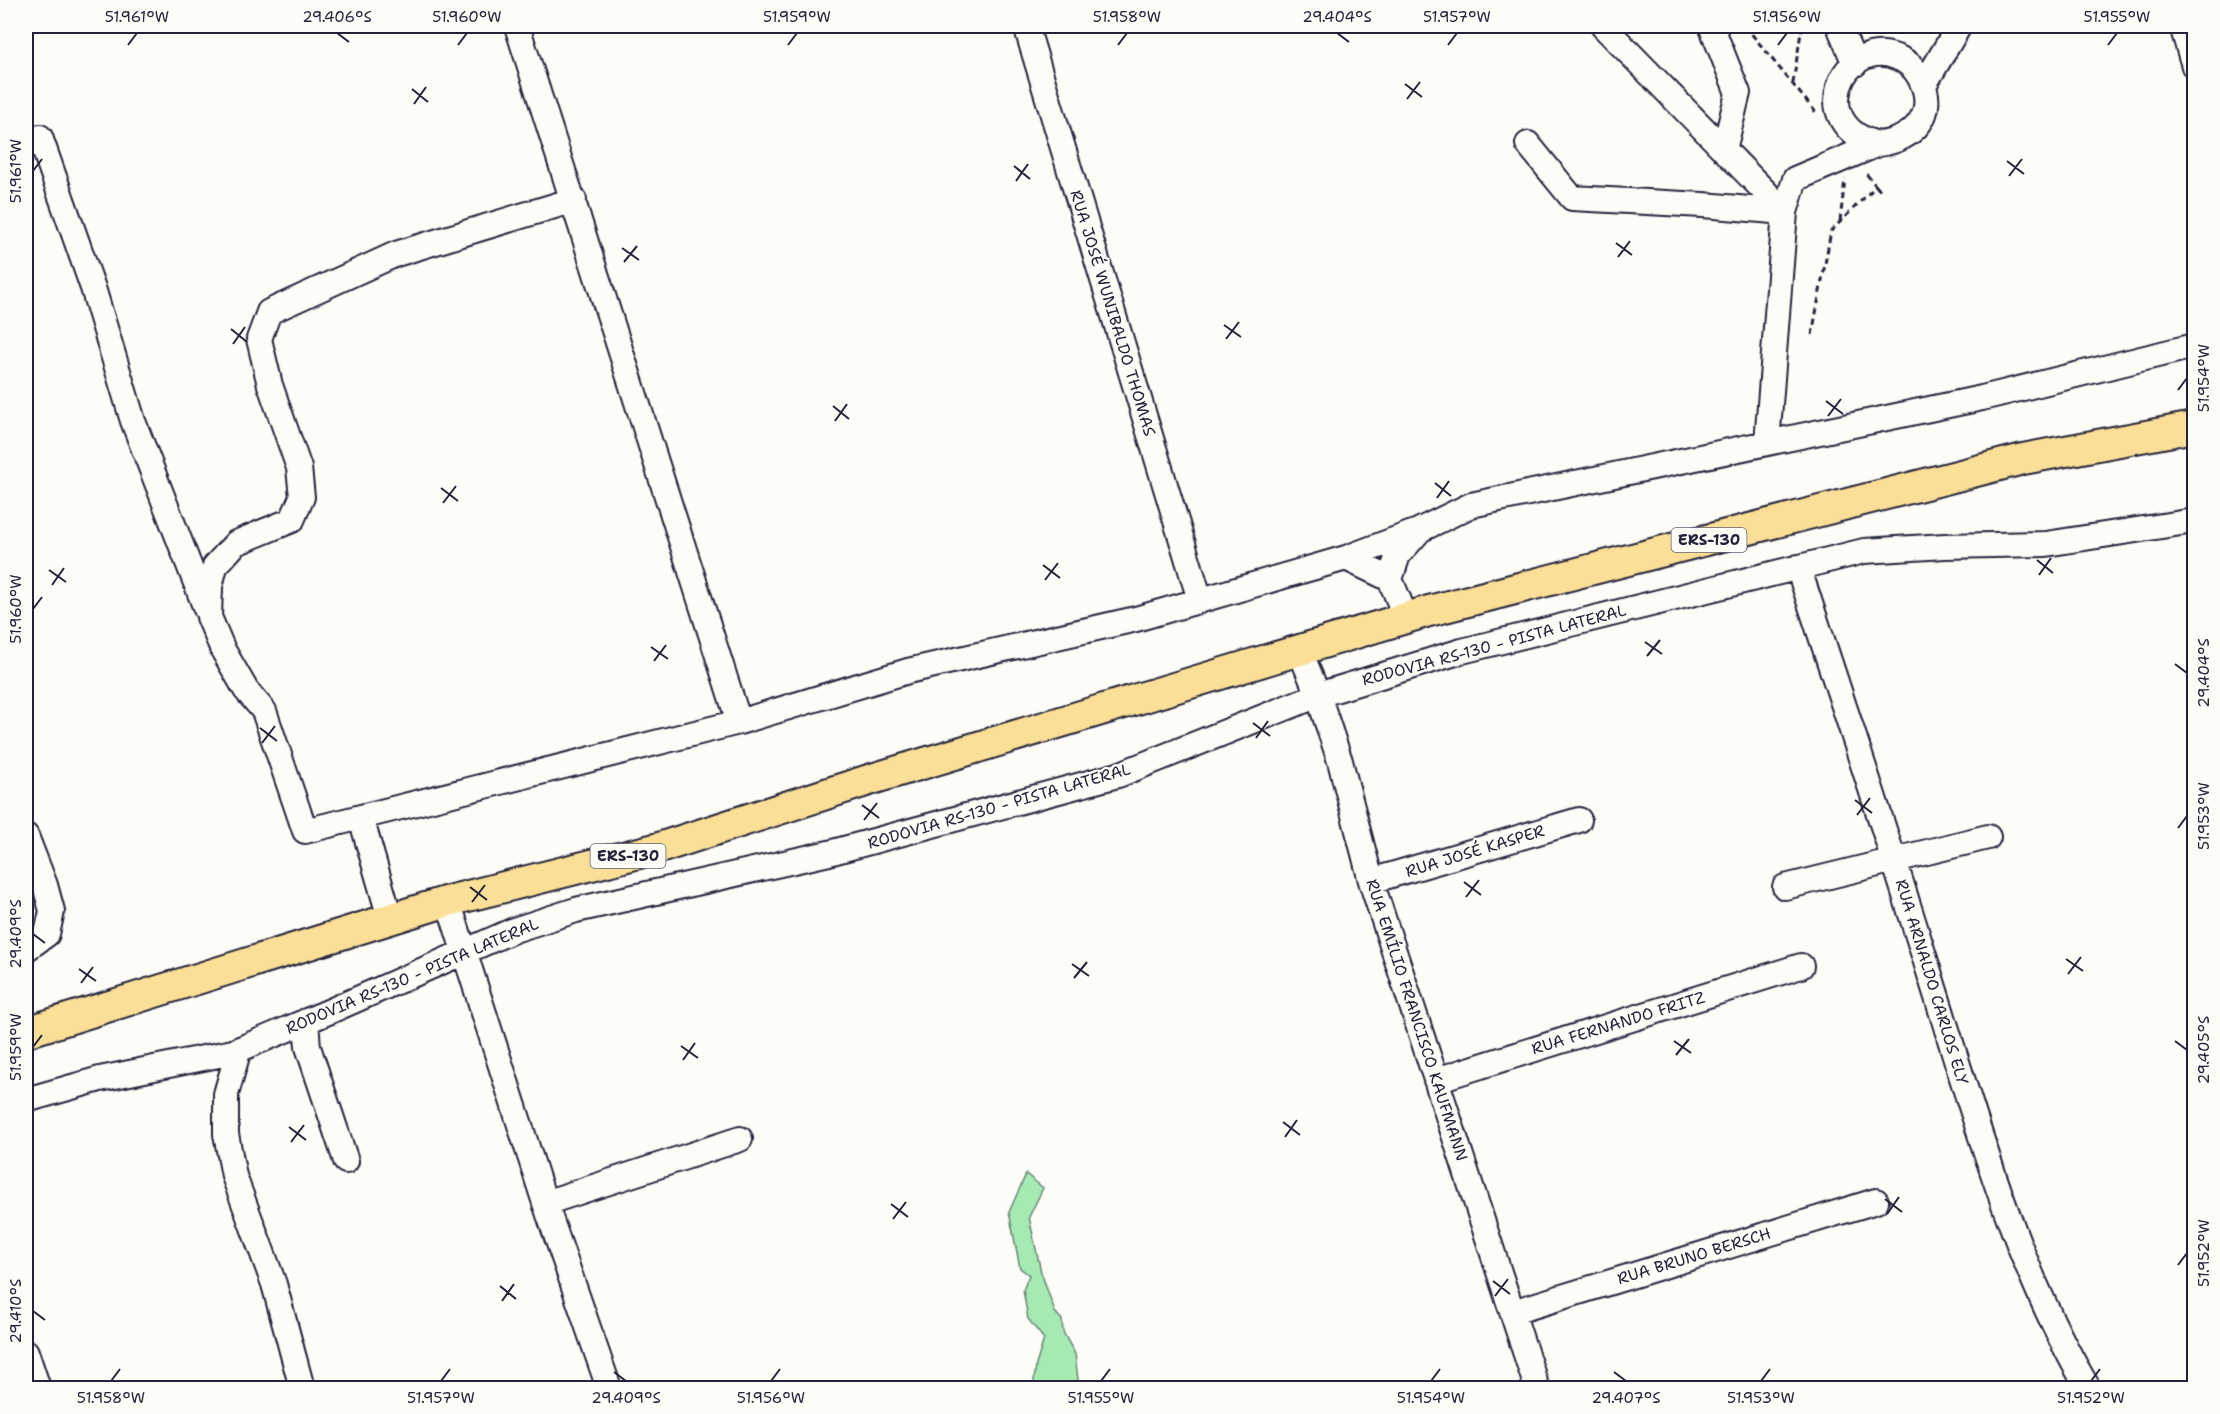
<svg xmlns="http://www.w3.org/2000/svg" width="2220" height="1414" font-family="'Shantell Sans',sans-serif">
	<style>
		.green { fill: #a7e9b2; stroke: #648676; stroke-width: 1.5 }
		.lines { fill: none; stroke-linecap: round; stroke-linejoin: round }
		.minor-casing { stroke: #22223b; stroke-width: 28 }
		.major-casing { stroke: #22223b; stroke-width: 34 }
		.path { stroke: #22223b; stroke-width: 3; stroke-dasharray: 6 4.5; stroke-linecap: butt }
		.minor { stroke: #fdfcf7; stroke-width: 24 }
		.major { stroke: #fbdf96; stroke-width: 30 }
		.ticks { fill: none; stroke: #22223b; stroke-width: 2 }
		.labels { text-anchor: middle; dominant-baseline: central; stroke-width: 4.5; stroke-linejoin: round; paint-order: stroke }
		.shield { fill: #fdfcf7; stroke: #646373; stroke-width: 1.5 }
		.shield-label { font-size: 15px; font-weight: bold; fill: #22223b }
		.street-label { font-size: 16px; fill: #22223b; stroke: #fdfcf7 }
		.neatline { fill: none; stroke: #22223b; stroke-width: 2 }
		.ticks-label { font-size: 15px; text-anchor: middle; fill: #22223b }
	</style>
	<rect width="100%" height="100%" fill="#fdfcf7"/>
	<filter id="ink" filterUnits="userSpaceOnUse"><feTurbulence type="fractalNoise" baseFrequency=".0167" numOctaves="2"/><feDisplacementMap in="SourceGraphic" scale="12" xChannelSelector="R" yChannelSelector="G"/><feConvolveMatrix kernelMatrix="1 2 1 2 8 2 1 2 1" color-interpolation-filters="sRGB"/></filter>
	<g filter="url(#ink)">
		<path class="green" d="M1026,1174L1043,1188L1029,1217L1041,1272L1055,1312L1062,1320L1063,1332L1075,1354L1079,1388H1033L1036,1365L1044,1339L1028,1319L1023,1290L1029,1275L1020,1268L1009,1212Z"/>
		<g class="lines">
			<defs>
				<path id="minor" d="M517,26L739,722
					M1026,26L1200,600
					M1603,26L1785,212
					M1839,26L1855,64
					M2182,26L2194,66
					M1712,28L1738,93L1724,150
					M1924,85L1959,26
					M40,137L93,288L133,421L206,609
					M1528,144L1572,198L1703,205L1785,212
					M574,200L396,254L269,312L259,339L270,385L299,468L302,497L292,520L236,543L215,566L210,587L209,617L223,650L246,690L264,711L305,831L739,722L908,671L1136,619L1346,558L1390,579L1406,618
					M1767,443L1785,212L1795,179L1878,144C1913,141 1939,113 1920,78C1915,68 1907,61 1896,57C1843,36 1804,126 1878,144
					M1346,558L1415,532
					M1798,567C1845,708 1891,849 1935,991C1977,1125 2016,1267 2088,1388
					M1390,579L1398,555L1420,530L1471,505L1982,398L2194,346
					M1300,651L1318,695L1340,761L1371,881L1537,1388
					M361,818L390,918
					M26,836L45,885L52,911L47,934L26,949
					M1371,881L1579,820
					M1785,887L1988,837
					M448,901L545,1203L609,1388
					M306,1021L308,1047L346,1161
					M239,1049L226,1094V1134L234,1176L274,1284L302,1388
					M1436,1080L1801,966
					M26,1100L100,1079L233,1052L328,1012L514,930L576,910L829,853L1118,775L1318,695L1462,651L1864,551L1945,546L2046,544L2194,521
					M545,1203L740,1139
					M1513,1312L1876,1201
					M26,1352L38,1388"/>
				<path id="major" d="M26,1032L448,901L659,848L872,779L1429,611L2023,459L2194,427"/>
			</defs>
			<use href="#minor" class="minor-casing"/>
			<use href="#major" class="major-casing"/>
			<path class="path" d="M1745,26L1818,115
				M1793,83L1802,26
				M1876,186L1882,193
				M1840,221L1845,179
				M1812,335L1831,231L1876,186L1864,171"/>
			<use href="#minor" class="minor"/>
			<use href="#major" class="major"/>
		</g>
	</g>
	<path class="ticks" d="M337,33L349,42M1337,33L1349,42M128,45L137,33M458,45L467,33M788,45L797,33M1118,45L1127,33M1448,45L1457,33M1778,45L1787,33M2108,45L2117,33M1405,84L1422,97M412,89L428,102M1407,99L1420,82M414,104L426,87M2007,161L2024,174M1014,166L1030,179M33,171L42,159M2009,176L2022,159M1016,181L1028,164M1616,243L1632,255M622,248L639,260M1618,257L1630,241M624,262L637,246M1224,325L1241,337M231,329L247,342M1226,339L1239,322M233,344L245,327M2178,390L2187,378M1826,401L1843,414M833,406L849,419M1828,416L1841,399M835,421L847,404M1435,483L1451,496M441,488L458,501M1437,498L1449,481M443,503L456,486M2037,560L2053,573M1043,565L1060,578M49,570L66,582M2039,575L2051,558M1045,580L1058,563M52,585L64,568M33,609L42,597M1645,642L1662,654M651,647L668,659M1647,656L1660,640M654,661L666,645M2175,664L2187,673M1253,723L1270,736M260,728L277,741M1256,738L1268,721M262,743L275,726M1855,800L1872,813M862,805L879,818M1857,815L1870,798M864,820L877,803M2178,828L2187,816M1464,882L1481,895M470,887L487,900M1466,897L1479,880M472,902L485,885M33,934L45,943M2066,959L2083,971M1072,964L1089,976M79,969L96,981M2068,974L2081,957M1074,978L1087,962M81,983L93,967M1674,1041L1691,1053M2175,1041L2187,1050M681,1046L698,1058M33,1047L42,1035M1676,1055L1689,1039M683,1060L695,1043M1283,1122L1300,1135M289,1127L306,1140M1285,1137L1297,1120M291,1142L304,1125M1885,1199L1902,1212M891,1204L908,1217M1887,1214L1899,1197M893,1219L906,1202M2178,1265L2187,1253M1493,1281L1510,1294M500,1286L516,1299M1495,1296L1508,1279M502,1301L514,1284M33,1311L45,1320M614,1372L626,1381M1614,1372L1626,1381M111,1381L120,1369M441,1381L450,1369M771,1381L780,1369M1101,1381L1110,1369M1431,1381L1440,1369M1761,1381L1770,1369M2091,1381L2100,1369"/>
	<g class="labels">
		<g class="shield">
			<rect x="1671.5" y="528" width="75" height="24" rx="4.5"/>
			<rect x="590.5" y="844" width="75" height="24" rx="4.5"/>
		</g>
		<g class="shield-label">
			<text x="1709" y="540">ERS-130</text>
			<text x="628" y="856">ERS-130</text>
		</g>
		<g class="street-label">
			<text transform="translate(1113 313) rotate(73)">RUA JOSÉ WUNIBALDO THOMAS</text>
			<text transform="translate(1494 645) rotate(-15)">RODOVIA RS-130 - PISTA LATERAL</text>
			<text transform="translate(999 806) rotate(-16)">RODOVIA RS-130 - PISTA LATERAL</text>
			<text transform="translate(1475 851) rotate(-17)">RUA JOSÉ KASPER</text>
			<text transform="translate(412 976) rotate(-23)">RODOVIA RS-130 - PISTA LATERAL</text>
			<text transform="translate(1932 982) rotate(73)">RUA ARNALDO CARLOS ELY</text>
			<text transform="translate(1417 1020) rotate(72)">RUA EMÍLIO FRANCISCO KAUFMANN</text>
			<text transform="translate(1618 1023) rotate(-17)">RUA FERNANDO FRITZ</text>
			<text transform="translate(1694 1256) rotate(-17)">RUA BRUNO BERSCH</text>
		</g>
	</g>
	<rect width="2220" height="1414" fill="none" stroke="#fdfcf7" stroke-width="66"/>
	<rect x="33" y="33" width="2154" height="1348" class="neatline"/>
	<g class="ticks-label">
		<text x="137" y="22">51.961°W</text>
		<text x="337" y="22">29.406°S</text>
		<text x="467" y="22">51.960°W</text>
		<text x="797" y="22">51.959°W</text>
		<text x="1127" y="22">51.958°W</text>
		<text x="1337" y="22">29.404°S</text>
		<text x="1457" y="22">51.957°W</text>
		<text x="1787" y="22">51.956°W</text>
		<text x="2117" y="22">51.955°W</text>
		<text transform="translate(16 171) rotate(-90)" y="5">51.961°W</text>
		<text transform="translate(2204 378) rotate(-90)" y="5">51.954°W</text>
		<text transform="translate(16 609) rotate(-90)" y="5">51.960°W</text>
		<text transform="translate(2204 673) rotate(-90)" y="5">29.404°S</text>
		<text transform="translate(2204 816) rotate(-90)" y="5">51.953°W</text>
		<text transform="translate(16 934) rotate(-90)" y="5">29.409°S</text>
		<text transform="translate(16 1047) rotate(-90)" y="5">51.959°W</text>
		<text transform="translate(2204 1050) rotate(-90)" y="5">29.405°S</text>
		<text transform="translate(2204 1253) rotate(-90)" y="5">51.952°W</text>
		<text transform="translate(16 1311) rotate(-90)" y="5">29.410°S</text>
		<text x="111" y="1403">51.958°W</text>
		<text x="441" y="1403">51.957°W</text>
		<text x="626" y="1403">29.409°S</text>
		<text x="771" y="1403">51.956°W</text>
		<text x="1101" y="1403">51.955°W</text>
		<text x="1431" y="1403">51.954°W</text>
		<text x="1626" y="1403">29.407°S</text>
		<text x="1761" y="1403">51.953°W</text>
		<text x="2091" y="1403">51.952°W</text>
	</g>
</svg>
